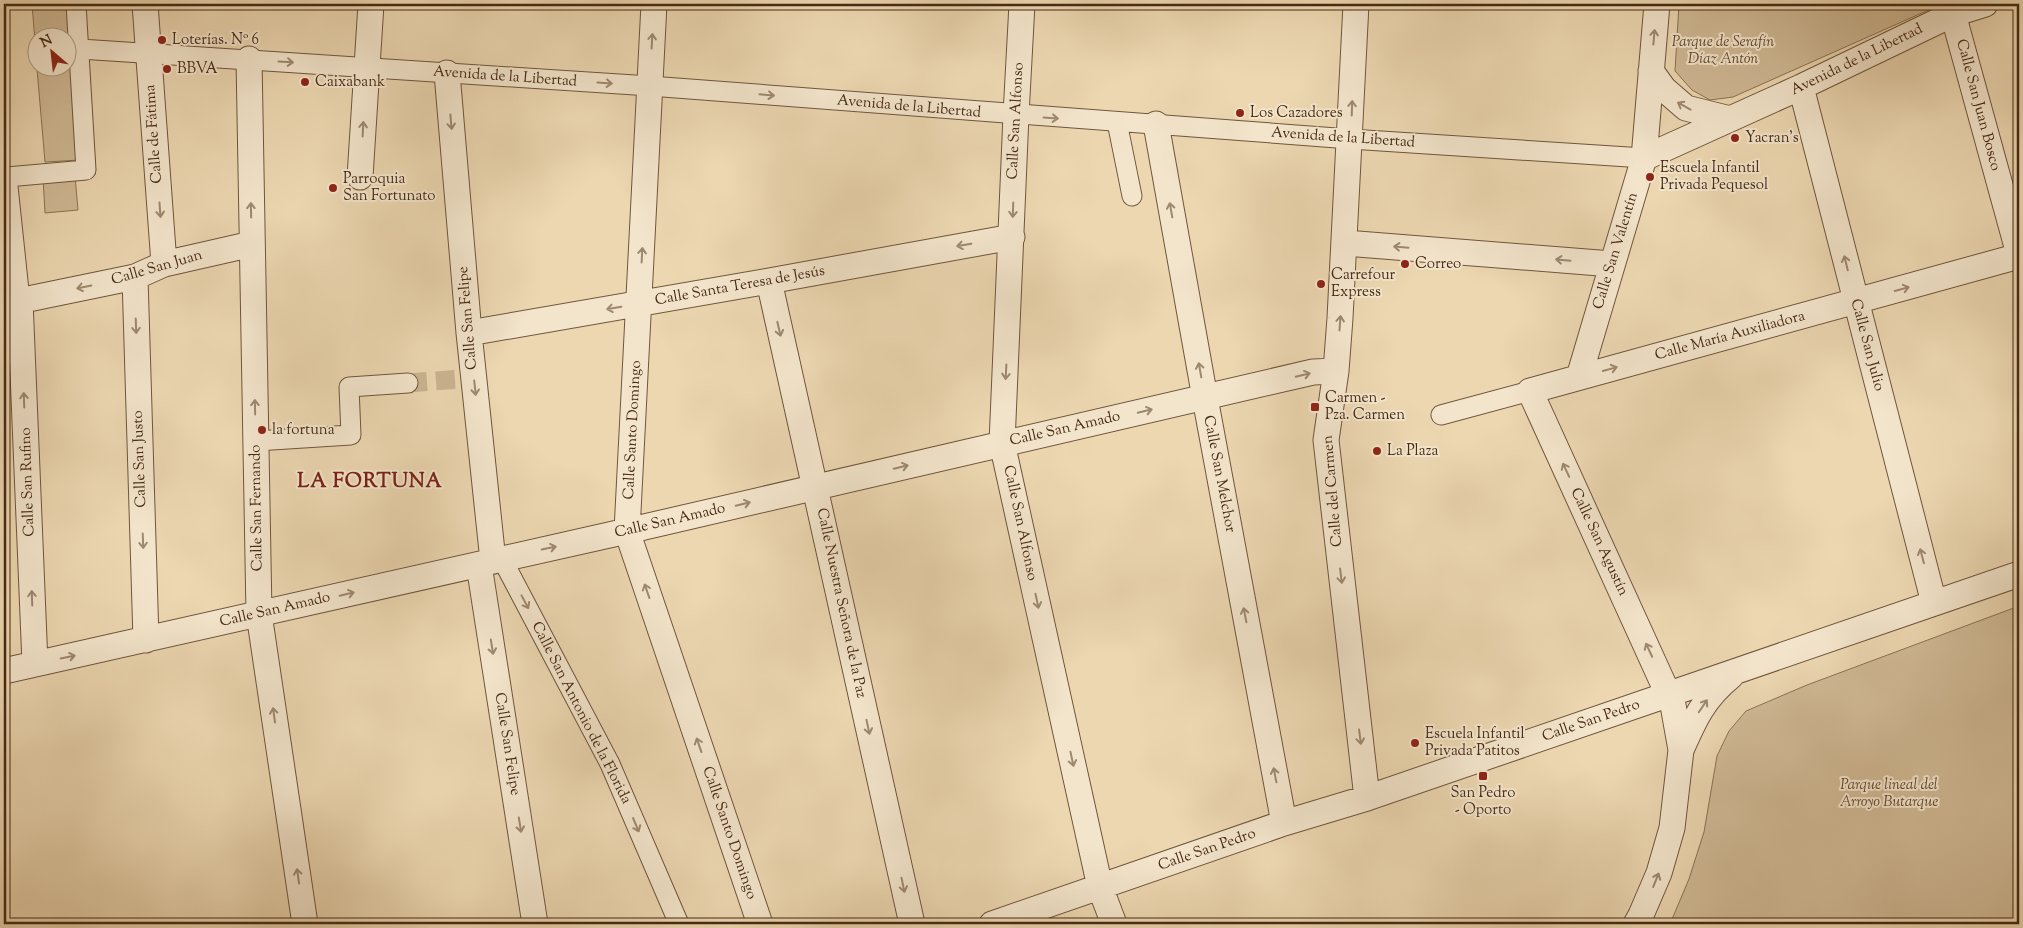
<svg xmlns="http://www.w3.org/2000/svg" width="2023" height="928" font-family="'Sorts Mill Goudy',serif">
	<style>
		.green { fill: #d0ba96; stroke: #8c7256 }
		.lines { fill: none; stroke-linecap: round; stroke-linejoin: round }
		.pedestrian-tunnel { stroke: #cbb492; stroke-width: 19; stroke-dasharray: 19 9; stroke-linecap: butt }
		.pedestrian-casing { stroke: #70553c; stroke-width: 21 }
		.minor-casing { stroke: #70553c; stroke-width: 27 }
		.pedestrian { stroke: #f3e5cc; stroke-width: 19 }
		.minor { stroke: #f3e5cc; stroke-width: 25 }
		.oneway { stroke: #9d8870 }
		.poi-dot { fill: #8f2418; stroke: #f3e5cc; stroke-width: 2 }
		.labels { text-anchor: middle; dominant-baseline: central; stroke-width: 4; stroke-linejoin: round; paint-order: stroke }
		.poi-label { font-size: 15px; fill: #472a15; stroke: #f3e5cc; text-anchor: start }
		.park-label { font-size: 15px; font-style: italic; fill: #62472f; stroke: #f3e5cc }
		.street-label { font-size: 15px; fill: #472a15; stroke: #f3e5cc }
		.district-label { font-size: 20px; font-weight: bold; letter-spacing: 1px; fill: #7a1f14; stroke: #f3e5cc }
	</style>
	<rect width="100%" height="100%" fill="#ecd7b1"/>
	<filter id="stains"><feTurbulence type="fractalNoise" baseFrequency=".004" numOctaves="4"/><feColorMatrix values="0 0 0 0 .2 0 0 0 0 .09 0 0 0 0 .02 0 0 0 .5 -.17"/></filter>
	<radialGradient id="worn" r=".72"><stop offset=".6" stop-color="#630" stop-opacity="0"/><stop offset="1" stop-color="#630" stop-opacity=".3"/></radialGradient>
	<path class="green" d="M32,4H70L72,49L69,53L68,38H38L36,54Z
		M1679,4H1942L1733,97L1710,100L1692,90L1675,71Z
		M73,66L80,160L45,162L37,69Z
		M75,176L78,210L45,213L43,178Z
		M2019,606V924H1670L1689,879L1704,832L1717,756L1729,731L1746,711L1807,685Z"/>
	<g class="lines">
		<path class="pedestrian-tunnel" d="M408,383L474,378"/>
		<defs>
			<path id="pedestrian" d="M80,49L650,86L1350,139L1644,158
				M1117,122L1132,196
				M20,300L7,177L86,170L76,4
				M1441,415L1530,391
				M256,441L351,435L349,387L408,383
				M502,559L610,764L679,924"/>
			<path id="minor" d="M145,4L164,264
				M654,4L627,531L760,924
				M1022,4L1016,115L1002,443L1100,887L1114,924
				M1356,4L1340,318L1336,371L1326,440L1367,798
				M1953,14L2019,254
				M249,59L259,614L305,924
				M1651,71L1664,89L1686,108L1730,119
				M447,73L469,333L493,561
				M1801,87L1934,603
				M1156,124L1205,398L1284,823
				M1644,158L1801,87L1953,14L1985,4
				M360,177L371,4
				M1345,243L1612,264
				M135,277L146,640
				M769,281L912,924
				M20,300L35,664
				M4,304L135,277L164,264L252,244
				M469,333L769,281L1012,237
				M1579,377L1644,158L1657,4
				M479,565L535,924
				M4,671L627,531L1313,372L1336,371
				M1681,750C1695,718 1704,698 1731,676
				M992,924L1284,823L1367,798L2019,574
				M1636,924L1641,915L1659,873L1672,828L1681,750L1673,705L1530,391L2019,256"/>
		</defs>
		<use href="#pedestrian" class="pedestrian-casing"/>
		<use href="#minor" class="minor-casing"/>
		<use href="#pedestrian" class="pedestrian"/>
		<use href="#minor" class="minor"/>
	</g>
	<defs><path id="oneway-shaft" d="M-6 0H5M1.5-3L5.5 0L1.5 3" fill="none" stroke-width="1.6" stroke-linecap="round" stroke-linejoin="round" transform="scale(1.25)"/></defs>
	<g class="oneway">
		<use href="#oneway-shaft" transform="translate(1654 37) rotate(-85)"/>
		<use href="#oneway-shaft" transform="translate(652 41) rotate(-87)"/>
		<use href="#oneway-shaft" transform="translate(286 62) rotate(3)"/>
		<use href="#oneway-shaft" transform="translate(605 83) rotate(4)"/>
		<use href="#oneway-shaft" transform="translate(767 95) rotate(5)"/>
		<use href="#oneway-shaft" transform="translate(1684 106) rotate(-151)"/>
		<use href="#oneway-shaft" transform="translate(1352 108) rotate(-88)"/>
		<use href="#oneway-shaft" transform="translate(1051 118) rotate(4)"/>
		<use href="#oneway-shaft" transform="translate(451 122) rotate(85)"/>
		<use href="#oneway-shaft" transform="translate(363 129) rotate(-87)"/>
		<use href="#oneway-shaft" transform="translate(160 210) rotate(86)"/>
		<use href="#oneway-shaft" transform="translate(251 210) rotate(-91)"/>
		<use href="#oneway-shaft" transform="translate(1013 210) rotate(92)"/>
		<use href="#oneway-shaft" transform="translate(1171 210) rotate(-100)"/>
		<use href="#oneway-shaft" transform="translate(964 245) rotate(170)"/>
		<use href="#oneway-shaft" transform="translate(1401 247) rotate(-175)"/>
		<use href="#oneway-shaft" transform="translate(642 255) rotate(-87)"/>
		<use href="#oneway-shaft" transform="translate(1563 260) rotate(-175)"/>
		<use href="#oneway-shaft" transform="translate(1846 263) rotate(-104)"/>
		<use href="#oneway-shaft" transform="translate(84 287) rotate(169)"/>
		<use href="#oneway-shaft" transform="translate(1902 289) rotate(-15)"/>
		<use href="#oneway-shaft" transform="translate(614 308) rotate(170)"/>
		<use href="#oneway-shaft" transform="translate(1340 323) rotate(-86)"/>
		<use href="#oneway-shaft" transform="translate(136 326) rotate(88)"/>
		<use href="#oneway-shaft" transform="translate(779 329) rotate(77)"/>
		<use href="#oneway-shaft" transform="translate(1610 369) rotate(-15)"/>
		<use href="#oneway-shaft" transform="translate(1200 370) rotate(-100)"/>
		<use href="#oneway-shaft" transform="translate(1006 372) rotate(93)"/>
		<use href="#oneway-shaft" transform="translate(1303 375) rotate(-13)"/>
		<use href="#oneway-shaft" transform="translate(475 388) rotate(84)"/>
		<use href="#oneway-shaft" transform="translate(24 400) rotate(-92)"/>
		<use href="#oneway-shaft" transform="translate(255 407) rotate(-91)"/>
		<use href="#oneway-shaft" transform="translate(1145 411) rotate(-13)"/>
		<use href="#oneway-shaft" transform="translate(901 467) rotate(-13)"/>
		<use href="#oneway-shaft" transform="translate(1566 470) rotate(-115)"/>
		<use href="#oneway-shaft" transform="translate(743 504) rotate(-13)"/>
		<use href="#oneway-shaft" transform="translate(143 541) rotate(88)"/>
		<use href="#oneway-shaft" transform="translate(549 548) rotate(-12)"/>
		<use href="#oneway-shaft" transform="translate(1922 556) rotate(-105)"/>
		<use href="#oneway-shaft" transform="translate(1341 576) rotate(83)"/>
		<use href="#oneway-shaft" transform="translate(647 591) rotate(-109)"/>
		<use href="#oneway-shaft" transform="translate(347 594) rotate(-13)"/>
		<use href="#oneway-shaft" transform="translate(32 598) rotate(-92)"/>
		<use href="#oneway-shaft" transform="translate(1037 601) rotate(78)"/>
		<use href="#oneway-shaft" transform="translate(525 602) rotate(62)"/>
		<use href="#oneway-shaft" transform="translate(1245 615) rotate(-101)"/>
		<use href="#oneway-shaft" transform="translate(492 647) rotate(81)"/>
		<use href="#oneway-shaft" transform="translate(1649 650) rotate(-115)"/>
		<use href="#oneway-shaft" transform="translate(68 657) rotate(-12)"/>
		<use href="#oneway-shaft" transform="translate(1703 706) rotate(-56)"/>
		<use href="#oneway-shaft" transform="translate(274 715) rotate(-98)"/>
		<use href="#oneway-shaft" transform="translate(868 727) rotate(78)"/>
		<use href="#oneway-shaft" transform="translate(1360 737) rotate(83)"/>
		<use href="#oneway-shaft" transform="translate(699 745) rotate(-109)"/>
		<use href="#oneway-shaft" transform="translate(1072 759) rotate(78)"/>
		<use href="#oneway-shaft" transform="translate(1275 775) rotate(-101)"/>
		<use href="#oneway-shaft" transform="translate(520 825) rotate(81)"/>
		<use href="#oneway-shaft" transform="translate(636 825) rotate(67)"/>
		<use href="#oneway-shaft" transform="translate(298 876) rotate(-98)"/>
		<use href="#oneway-shaft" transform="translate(1656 880) rotate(-68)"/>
		<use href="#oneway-shaft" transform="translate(903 885) rotate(78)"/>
	</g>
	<g class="poi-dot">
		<circle cx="162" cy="40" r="5"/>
		<circle cx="167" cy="69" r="5"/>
		<circle cx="305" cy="82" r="5"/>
		<circle cx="1240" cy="113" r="5"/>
		<circle cx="1735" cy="138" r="5"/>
		<circle cx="1650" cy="177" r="5"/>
		<circle cx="333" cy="188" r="5"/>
		<circle cx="1405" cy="264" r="5"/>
		<circle cx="1321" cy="284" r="5"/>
		<rect x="1310" y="402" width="10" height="10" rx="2.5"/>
		<circle cx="262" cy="430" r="5"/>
		<circle cx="1377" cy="451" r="5"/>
		<circle cx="1415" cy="743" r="5"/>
		<rect x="1478" y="771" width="10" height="10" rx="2.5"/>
	</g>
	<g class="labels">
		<g class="poi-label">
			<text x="172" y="40">Loterías. Nº 6</text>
			<text x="177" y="69">BBVA</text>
			<text x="315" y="82">Caixabank</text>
			<text x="1250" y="113">Los Cazadores</text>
			<text x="1745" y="138">Yacran's</text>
			<text x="1660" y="168">Escuela Infantil<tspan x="1660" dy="17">Privada Pequesol</tspan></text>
			<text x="343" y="179">Parroquia<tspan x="343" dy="17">San Fortunato</tspan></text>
			<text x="1415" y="264">Correo</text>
			<text x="1331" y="275">Carrefour<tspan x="1331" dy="17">Express</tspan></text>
			<text x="1325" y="398">Carmen -<tspan x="1325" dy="17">Pza. Carmen</tspan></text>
			<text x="272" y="430">la fortuna</text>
			<text x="1387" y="451">La Plaza</text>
			<text x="1425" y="734">Escuela Infantil<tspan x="1425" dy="17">Privada Patitos</tspan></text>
			<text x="1483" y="793" text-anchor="middle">San Pedro<tspan x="1483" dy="17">- Oporto</tspan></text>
		</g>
		<g class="park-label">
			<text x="1723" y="42">Parque de Serafín<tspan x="1723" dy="17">Díaz Antón</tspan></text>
			<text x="1889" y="785">Parque lineal del<tspan x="1889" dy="17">Arroyo Butarque</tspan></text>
		</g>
		<g class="street-label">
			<text transform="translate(1857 60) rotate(-26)">Avenida de la Libertad</text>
			<text transform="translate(505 77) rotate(4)">Avenida de la Libertad</text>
			<text transform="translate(1978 105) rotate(75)">Calle San Juan Bosco</text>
			<text transform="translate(909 107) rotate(5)">Avenida de la Libertad</text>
			<text transform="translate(1016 121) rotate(-87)">Calle San Alfonso</text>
			<text transform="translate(154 134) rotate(-94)">Calle de Fátima</text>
			<text transform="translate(1343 138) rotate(4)">Avenida de la Libertad</text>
			<text transform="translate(1616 251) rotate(-73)">Calle San Valentín</text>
			<text transform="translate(157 268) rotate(-16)">Calle San Juan</text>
			<text transform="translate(740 286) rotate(-10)">Calle Santa Teresa de Jesús</text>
			<text transform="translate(468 318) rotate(-95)">Calle San Felipe</text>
			<text transform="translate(1730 336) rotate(-15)">Calle María Auxiliadora</text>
			<text transform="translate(1867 345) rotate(75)">Calle San Julio</text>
			<text transform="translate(1065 429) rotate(-13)">Calle San Amado</text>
			<text transform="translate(633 430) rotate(-87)">Calle Santo Domingo</text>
			<text transform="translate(140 459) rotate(-92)">Calle San Justo</text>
			<text transform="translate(1219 474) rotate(79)">Calle San Melchor</text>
			<text transform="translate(28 482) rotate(-92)">Calle San Rufino</text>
			<text transform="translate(1333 491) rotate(-95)">Calle del Carmen</text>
			<text transform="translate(257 508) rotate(-91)">Calle San Fernando</text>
			<text transform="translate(670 521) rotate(-13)">Calle San Amado</text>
			<text transform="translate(1020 523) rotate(78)">Calle San Alfonso</text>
			<text transform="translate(1599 542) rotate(65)">Calle San Agustín</text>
			<text transform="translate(841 603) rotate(78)">Calle Nuestra Señora de la Paz</text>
			<text transform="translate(275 610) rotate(-13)">Calle San Amado</text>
			<text transform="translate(581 713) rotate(63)">Calle San Antonio de la Florida</text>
			<text transform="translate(1591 721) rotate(-19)">Calle San Pedro</text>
			<text transform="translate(507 744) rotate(81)">Calle San Felipe</text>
			<text transform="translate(729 833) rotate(71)">Calle Santo Domingo</text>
			<text transform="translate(1207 850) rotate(-19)">Calle San Pedro</text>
		</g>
		<g class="district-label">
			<text x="370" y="482">LA FORTUNA</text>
		</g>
	</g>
	<rect width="2023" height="928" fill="none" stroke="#ecd7b1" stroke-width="20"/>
	<rect x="5" y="5" width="2013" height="918" fill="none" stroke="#472a15" stroke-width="2.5"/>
	<rect x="10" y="10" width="2003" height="908" fill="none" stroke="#472a15"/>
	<g transform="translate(52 52) rotate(332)"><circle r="24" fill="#f3e5cc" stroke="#ae9a83"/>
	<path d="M0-4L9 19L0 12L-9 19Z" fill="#8f2418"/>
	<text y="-8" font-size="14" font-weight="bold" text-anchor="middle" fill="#472a15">N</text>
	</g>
	<rect width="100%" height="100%" filter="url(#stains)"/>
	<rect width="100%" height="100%" fill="url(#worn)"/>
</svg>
